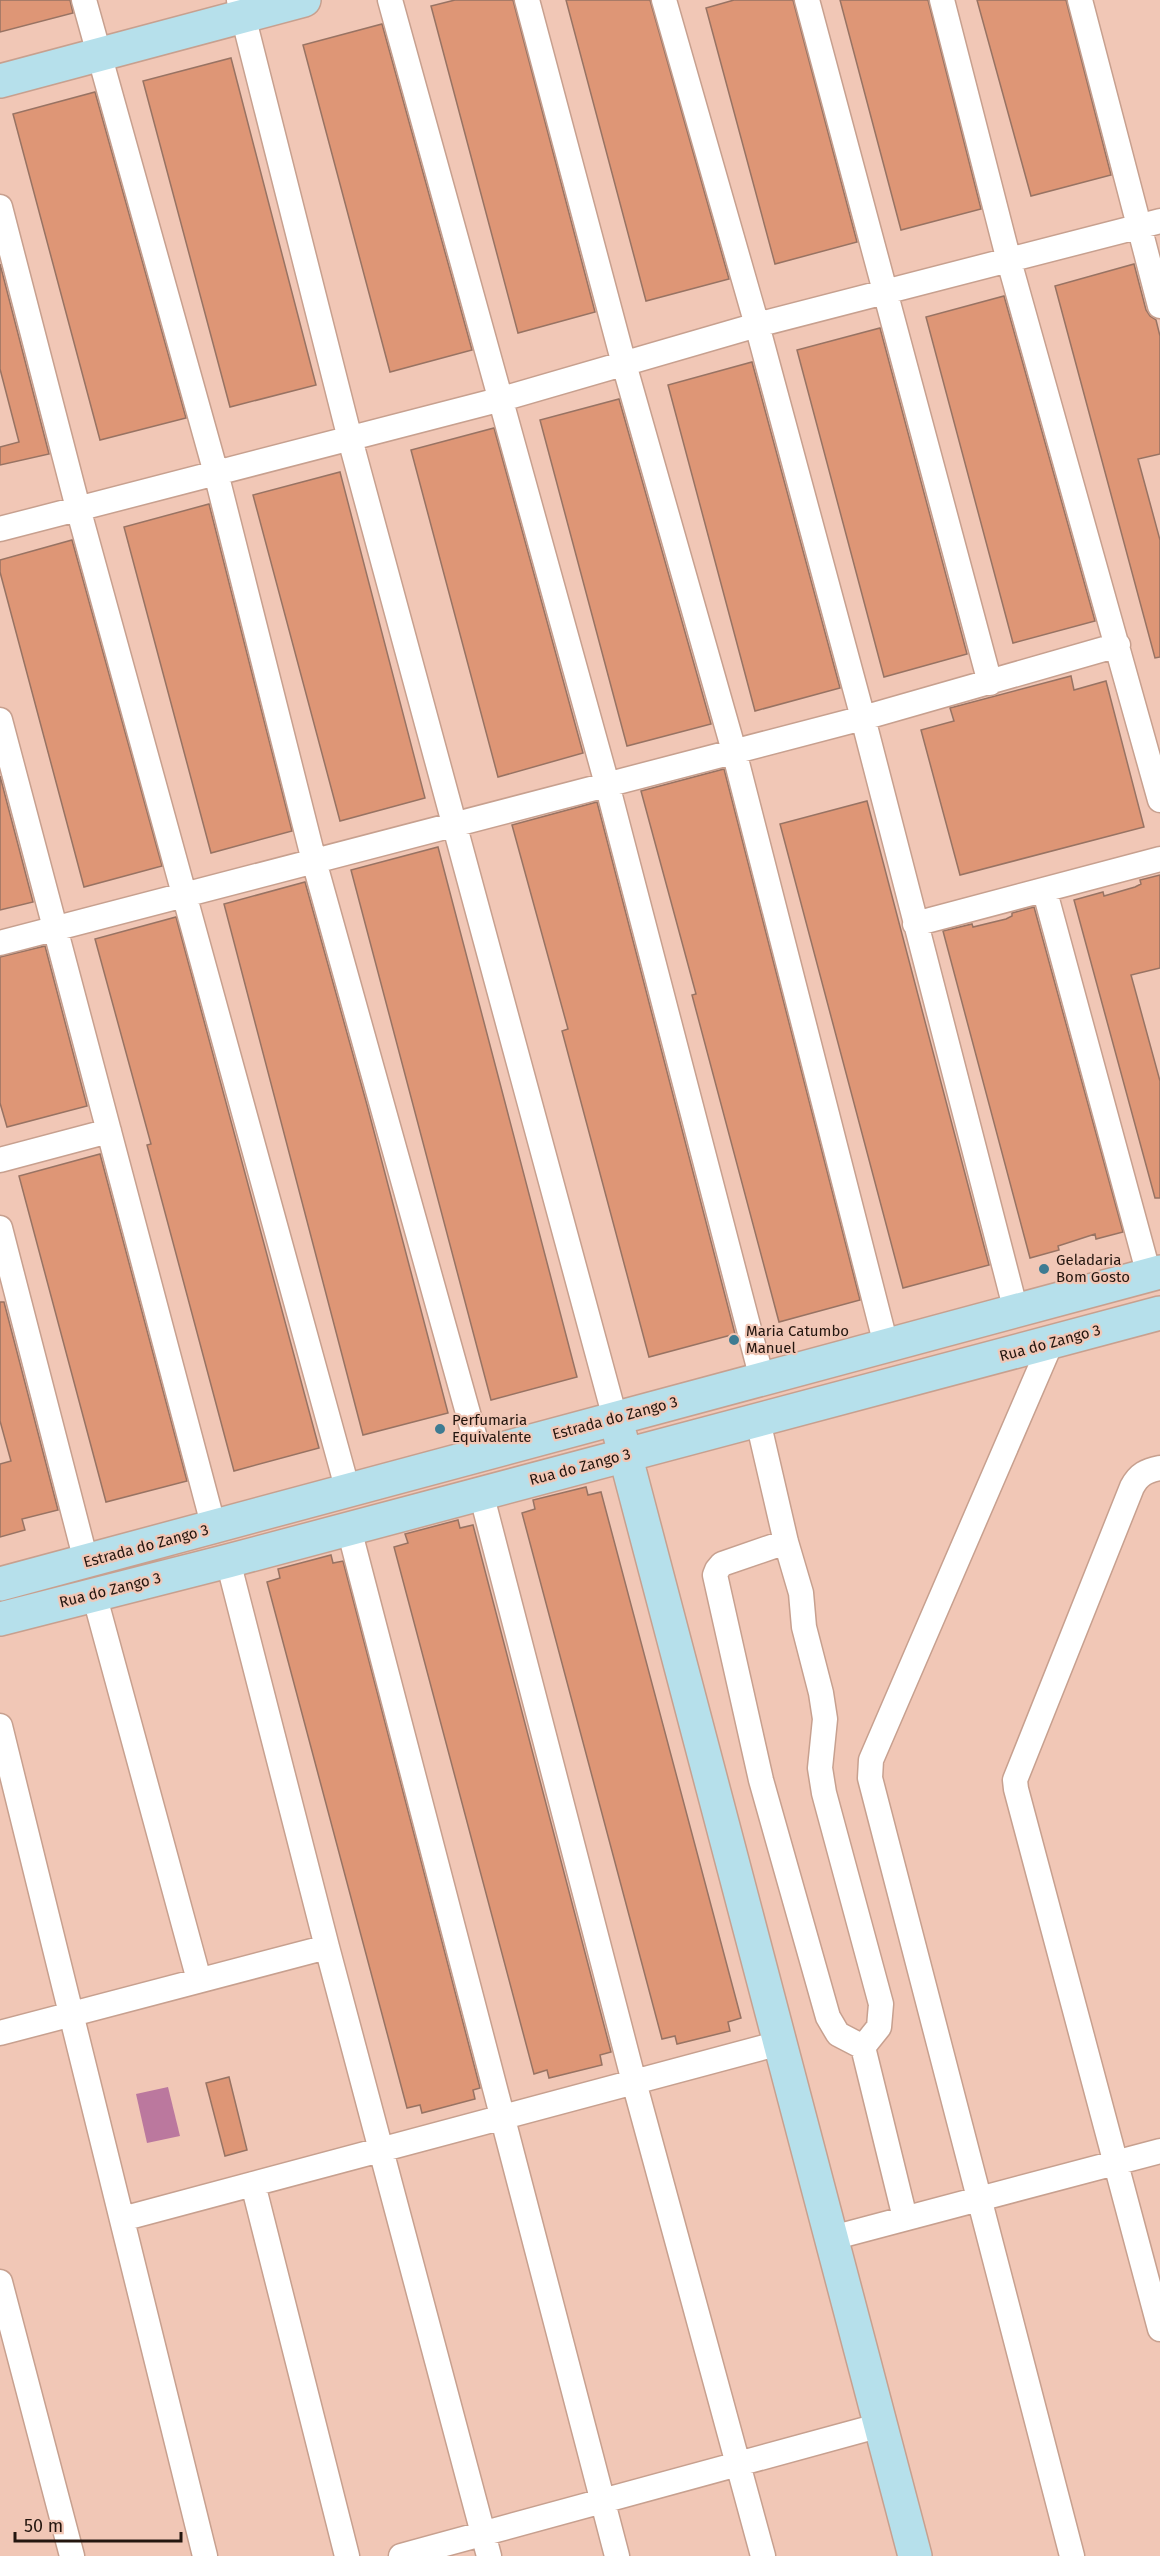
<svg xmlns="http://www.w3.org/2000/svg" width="1160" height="2556" font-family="'Fira Sans',sans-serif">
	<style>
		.water { fill: #bb789e }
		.building { fill: #de9676; stroke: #987363; stroke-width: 1.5 }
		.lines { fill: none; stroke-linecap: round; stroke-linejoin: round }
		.street-casing { stroke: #c7a08f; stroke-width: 27 }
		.secondary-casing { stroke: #c7a08f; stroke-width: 36 }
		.street { stroke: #fff; stroke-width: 24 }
		.secondary { stroke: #b6e0eb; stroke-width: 33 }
		.poi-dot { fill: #3e7b92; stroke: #f1c7b6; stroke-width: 2 }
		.labels { text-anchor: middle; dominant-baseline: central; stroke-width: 4.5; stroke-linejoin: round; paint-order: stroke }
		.poi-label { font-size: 15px; fill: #24160f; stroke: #f1c7b6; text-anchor: start }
		.street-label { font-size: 15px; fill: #24160f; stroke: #f1c7b6 }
	</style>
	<rect width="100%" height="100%" fill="#f1c7b6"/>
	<path class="water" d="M168,2087L180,2136L147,2143L136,2094Z"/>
	<path class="building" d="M0,0H70L73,13L0,32Z
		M455,0H513L595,312L518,333L431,6Z
		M566,0H650L729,279L646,301Z
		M734,0H793L857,242L775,264L706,8Z
		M840,0H928L981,209L901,230Z
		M977,0H1066L1111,175L1031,196Z
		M382,24L472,350L390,372L303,45Z
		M231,58L316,385L230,407L143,81Z
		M95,92L186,418L100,440L13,114Z
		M0,264L49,454L0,465V447L19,442L0,369Z
		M1134,264L1146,310L1150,316L1156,320L1160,336V454L1138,459L1160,540V657L1155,658L1055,286Z
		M1004,296L1095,621L1013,643L926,317Z
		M880,328L967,654L884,677L797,350Z
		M752,362L840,688L755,711L668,385Z
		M619,399L711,724L627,746L540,420Z
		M494,428L583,753L498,777L411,450Z
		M340,472L425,798L340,821L253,495Z
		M209,504L292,831L211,853L124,527Z
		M72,540L162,866L84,887L0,572V560Z
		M1071,676L1074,690L1106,681L1144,827L960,875L921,730L954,721L950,708Z
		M724,769L860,1300L779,1322L692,995L696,994L641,791Z
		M0,776L33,902L0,910Z
		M867,801L989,1265L903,1288L780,824Z
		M597,802L735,1334L649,1357L562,1031L568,1029L512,825Z
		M438,847L577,1377L491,1400L351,870Z
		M1160,875V968L1131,975L1160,1081V1198H1155L1074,900L1103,892L1104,896L1135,887L1141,884L1140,880Z
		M305,882L367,1105L448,1413L363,1435L224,904Z
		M1034,907L1123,1232L1096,1239L1095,1234L1058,1246L1059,1250L1030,1258L943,931L972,924L973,927L1006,919L1012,916V913Z
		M176,917L319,1448L234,1471L147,1145L151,1144L95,939Z
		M45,946L87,1106L7,1127L0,1103V957Z
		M100,1154L187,1481L106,1502L19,1176Z
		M0,1302H4L58,1510L22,1519L25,1530L0,1537V1464L11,1461L0,1421Z
		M586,1487L588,1495L601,1492L741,2018L728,2022L730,2031L677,2044L675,2036L662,2039L522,1513L535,1509L533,1500Z
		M458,1520L460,1528L473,1525L611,2052L600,2055L602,2065L549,2078L547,2070L534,2074L394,1547L408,1543L405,1534Z
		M331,1555L333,1563L343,1561L480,2088L473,2090L475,2099L422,2113L420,2105L407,2108L267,1582L280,1578L278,1569Z
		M229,2077L247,2150L225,2156L206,2083Z"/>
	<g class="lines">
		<defs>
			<path id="street" d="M84,0L216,473L314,861L480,1456
				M239,0L350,439L615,1418
				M390,0L607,784L762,1379
				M527,0L624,364L734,751L886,1345
				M664,0L757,325L863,718L1016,1311
				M807,0L990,683
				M942,0L1009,261L1160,800
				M1080,0L1160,306
				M0,207L78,508L348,1491
				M0,529L502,399L757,325L1160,221
				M0,720L214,1528
				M1045,892L1149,1275
				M915,924L1160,859
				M0,943L863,718L1118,645
				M0,1160L109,1131
				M0,1228L86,1561
				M1051,1343L871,1760L870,1778L1072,2556
				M758,1421L786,1542L801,1593L804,1627L821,1693L825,1719L820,1768L824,1793L881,2004L879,2027L863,2047
				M1160,1468C1146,1471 1139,1474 1132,1487L1015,1780L1016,1789L1160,2329
				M481,1493L634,2082L763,2556
				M349,1529L617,2556
				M786,1542L722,1564L717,1570L715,1575L761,1780L828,2017L838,2034L863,2047L905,2218
				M228,1561L327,1947L489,2556
				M94,1594L199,1980
				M0,1726L205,2556
				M0,2033L327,1947
				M253,2184L347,2556
				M122,2219L780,2043
				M832,2238L1160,2151
				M0,2282L72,2556
				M401,2556L881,2425"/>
			<path id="secondary" d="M0,81L304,0
				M620,1435L915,2556
				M0,1584L1160,1272
				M0,1619L228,1561L1160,1313"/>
		</defs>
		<use href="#street" class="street-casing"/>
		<use href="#secondary" class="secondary-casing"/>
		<use href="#street" class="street"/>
		<use href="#secondary" class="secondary"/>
	</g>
	<g class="poi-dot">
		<circle cx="1044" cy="1269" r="6"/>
		<circle cx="734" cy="1340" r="6"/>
		<circle cx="440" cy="1429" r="6"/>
	</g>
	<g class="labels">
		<g class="poi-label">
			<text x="1056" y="1260">Geladaria<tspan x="1056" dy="17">Bom Gosto</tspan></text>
			<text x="746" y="1331">Maria Catumbo<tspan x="746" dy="17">Manuel</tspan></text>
			<text x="452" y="1420">Perfumaria<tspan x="452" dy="17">Equivalente</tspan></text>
		</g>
		<g class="street-label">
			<text transform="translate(1050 1343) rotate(-15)">Rua do Zango 3</text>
			<text transform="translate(615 1418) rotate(-15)">Estrada do Zango 3</text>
			<text transform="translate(580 1467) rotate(-15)">Rua do Zango 3</text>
			<text transform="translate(146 1546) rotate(-15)">Estrada do Zango 3</text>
			<text transform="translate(110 1590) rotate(-14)">Rua do Zango 3</text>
		</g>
	</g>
	<path d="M15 2532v9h166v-9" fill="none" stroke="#24160f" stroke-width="3"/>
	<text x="24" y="2532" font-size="18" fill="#24160f" stroke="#f1c7b6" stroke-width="4.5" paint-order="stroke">50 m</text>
</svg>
